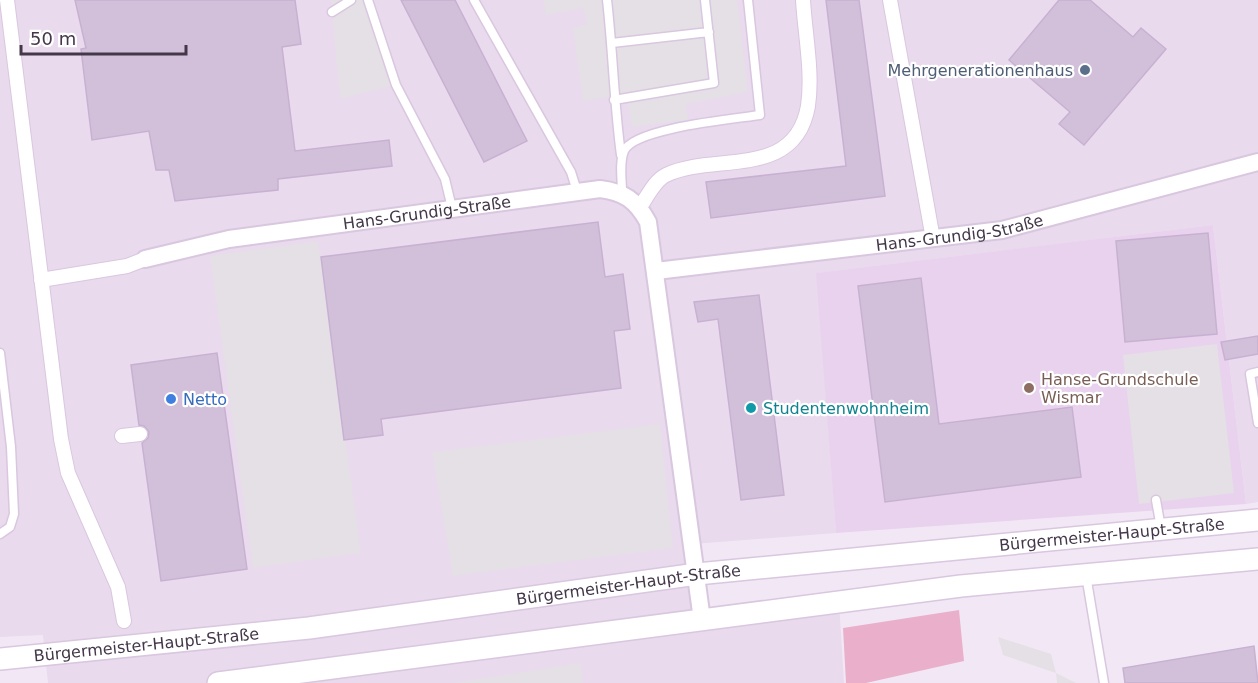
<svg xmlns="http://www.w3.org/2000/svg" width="1258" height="683" font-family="'DejaVu Sans',sans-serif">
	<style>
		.residential { fill: #e9daed }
		.education { fill: #e9d2ee }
		.green { fill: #eab0cb }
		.parking { fill: #e4e0e6 }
		.building { fill: #d2c0da; stroke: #c8b0d2; stroke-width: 1.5 }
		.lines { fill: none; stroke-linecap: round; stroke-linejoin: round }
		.service-casing { stroke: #d9c7df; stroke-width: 11 }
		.pedestrian-casing { stroke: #d9c7df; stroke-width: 16 }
		.minor-casing { stroke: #d9c7df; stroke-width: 20 }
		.tertiary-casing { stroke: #d9c7df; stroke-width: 24 }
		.service { stroke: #fff; stroke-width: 8 }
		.pedestrian { stroke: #fff; stroke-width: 14 }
		.minor { stroke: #fff; stroke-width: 16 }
		.tertiary { stroke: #fff; stroke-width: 21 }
		.service-dot { fill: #5c6f8a; stroke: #fff; stroke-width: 2 }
		.education-dot { fill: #8d6e63; stroke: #fff; stroke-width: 2 }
		.shop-dot { fill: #3f7fe0; stroke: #fff; stroke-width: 2 }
		.culture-dot { fill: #0f9aa8; stroke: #fff; stroke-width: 2 }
		.labels { text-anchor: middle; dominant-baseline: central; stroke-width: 4.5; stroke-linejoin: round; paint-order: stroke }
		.service-label { font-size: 16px; fill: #4e5e75; stroke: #fff; text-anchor: end }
		.street-label { font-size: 16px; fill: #433749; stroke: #fff }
		.education-label { font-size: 16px; fill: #785e54; stroke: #fff; text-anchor: start }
		.shop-label { font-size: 16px; fill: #366cbe; stroke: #fff; text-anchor: start }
		.culture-label { font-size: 16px; fill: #0d838f; stroke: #fff; text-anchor: start }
	</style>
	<rect width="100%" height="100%" fill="#f2e8f5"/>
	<path class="residential" d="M0,0H1258V502L1246,504L1213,225L817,273L836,533L693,544L702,620L839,601L844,683H48L43,635L0,637Z"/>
	<path class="education" d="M1213,225L1246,504L836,533L816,273Z"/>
	<path class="green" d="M959,610L964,661L866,683H846L843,628Z"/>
	<path class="parking" d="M331,0H368L396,85L340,99Z
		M544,0H737L748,92L686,104L688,120L632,127L626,95L583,101L573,28L587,24L583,8L546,15Z
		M318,241L361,553L253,568L210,256Z
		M1217,344L1234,493L1139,504L1123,355Z
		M660,424L673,548L453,576L432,452Z
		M998,637L1051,654L1056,673L1076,683H1057L1056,673L1003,655Z
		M580,663L583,683H452Z"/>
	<path class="building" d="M75,0H295L301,44L282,47L295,151L389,140L392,166L278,179V190L175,201L169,170H156L149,131L92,140L81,49L86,48Z
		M401,0H455L527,141L484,162Z
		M826,0H859L885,196L711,218L706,182L846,166Z
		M1059,0H1090L1133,37L1141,28L1166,49L1084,145L1059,124L1070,112L1009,60Z
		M598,222L605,277L623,274L630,329L614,331L621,388L381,419L383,435L344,440L321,257Z
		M1208,233L1217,334L1125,342L1116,241Z
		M921,278L939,424L1072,407L1081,477L885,502L858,286Z
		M759,295L784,495L741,500L718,319L698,322L694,302Z
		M1258,336V354L1225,360L1221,342Z
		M217,353L247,569L161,581L142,443L148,438L149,432L144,426L139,425L131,365Z
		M1254,646L1258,683H1125L1123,668Z"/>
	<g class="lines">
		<defs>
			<path id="service" d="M368,0L396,85L445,179L452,208
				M474,0L571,172L577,191
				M607,0C613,52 614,103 621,155
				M332,12L351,0
				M612,43L709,32
				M614,100L714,83L705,0
				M622,192C622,179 619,163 624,151C634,128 734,119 760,115L748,0
				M0,353L11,447L14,514L10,527L0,534
				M1258,372L1250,374L1258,423
				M1156,500L1161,528
				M1086,575L1104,683"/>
			<path id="pedestrian" d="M7,0L61,439L68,473L118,587L124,621
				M890,0L933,239
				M640,207C647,197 655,180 666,175C713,152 795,181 808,106C813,73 805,34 803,0
				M41,280L127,266L145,259
				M122,436L140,434"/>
			<g id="minor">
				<path id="s1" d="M145,259L229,239L600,189C624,192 636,200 648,222L702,620"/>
				<path id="s2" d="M656,271L1002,230L1258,162"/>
			</g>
			<g id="tertiary">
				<path id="s3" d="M0,659L309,628L697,574L1258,520"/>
				<path d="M218,683L961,586L1258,559"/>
			</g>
		</defs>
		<use href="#service" class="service-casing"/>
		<use href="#pedestrian" class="pedestrian-casing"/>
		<use href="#minor" class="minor-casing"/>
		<use href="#tertiary" class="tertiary-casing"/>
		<use href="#service" class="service"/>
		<use href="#pedestrian" class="pedestrian"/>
		<use href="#minor" class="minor"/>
		<use href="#tertiary" class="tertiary"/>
	</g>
	<circle class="service-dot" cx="1085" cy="70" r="6"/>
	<circle class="education-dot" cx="1029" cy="388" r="6"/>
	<circle class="shop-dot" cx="171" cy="399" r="6"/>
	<circle class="culture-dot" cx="751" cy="408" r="6"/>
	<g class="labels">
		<g class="service-label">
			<text x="1073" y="70">Mehrgenerationenhaus</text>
		</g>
		<g class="street-label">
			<text stroke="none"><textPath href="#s1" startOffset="286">Hans-Grundig-Straße</textPath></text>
			<text stroke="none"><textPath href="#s2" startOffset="306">Hans-Grundig-Straße</textPath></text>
			<text stroke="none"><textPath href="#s3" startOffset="1119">Bürgermeister-Haupt-Straße</textPath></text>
			<text stroke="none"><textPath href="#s3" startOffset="633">Bürgermeister-Haupt-Straße</textPath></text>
			<text stroke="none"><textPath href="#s3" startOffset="147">Bürgermeister-Haupt-Straße</textPath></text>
		</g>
		<g class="education-label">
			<text x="1041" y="379">Hanse-Grundschule<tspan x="1041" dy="18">Wismar</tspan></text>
		</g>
		<g class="shop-label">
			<text x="183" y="399">Netto</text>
		</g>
		<g class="culture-label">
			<text x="763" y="408">Studentenwohnheim</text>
		</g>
	</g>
	<path d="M21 45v9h165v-9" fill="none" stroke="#433749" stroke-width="3"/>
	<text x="30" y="45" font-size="18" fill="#433749" stroke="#ffffff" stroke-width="4.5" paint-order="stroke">50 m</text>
</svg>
